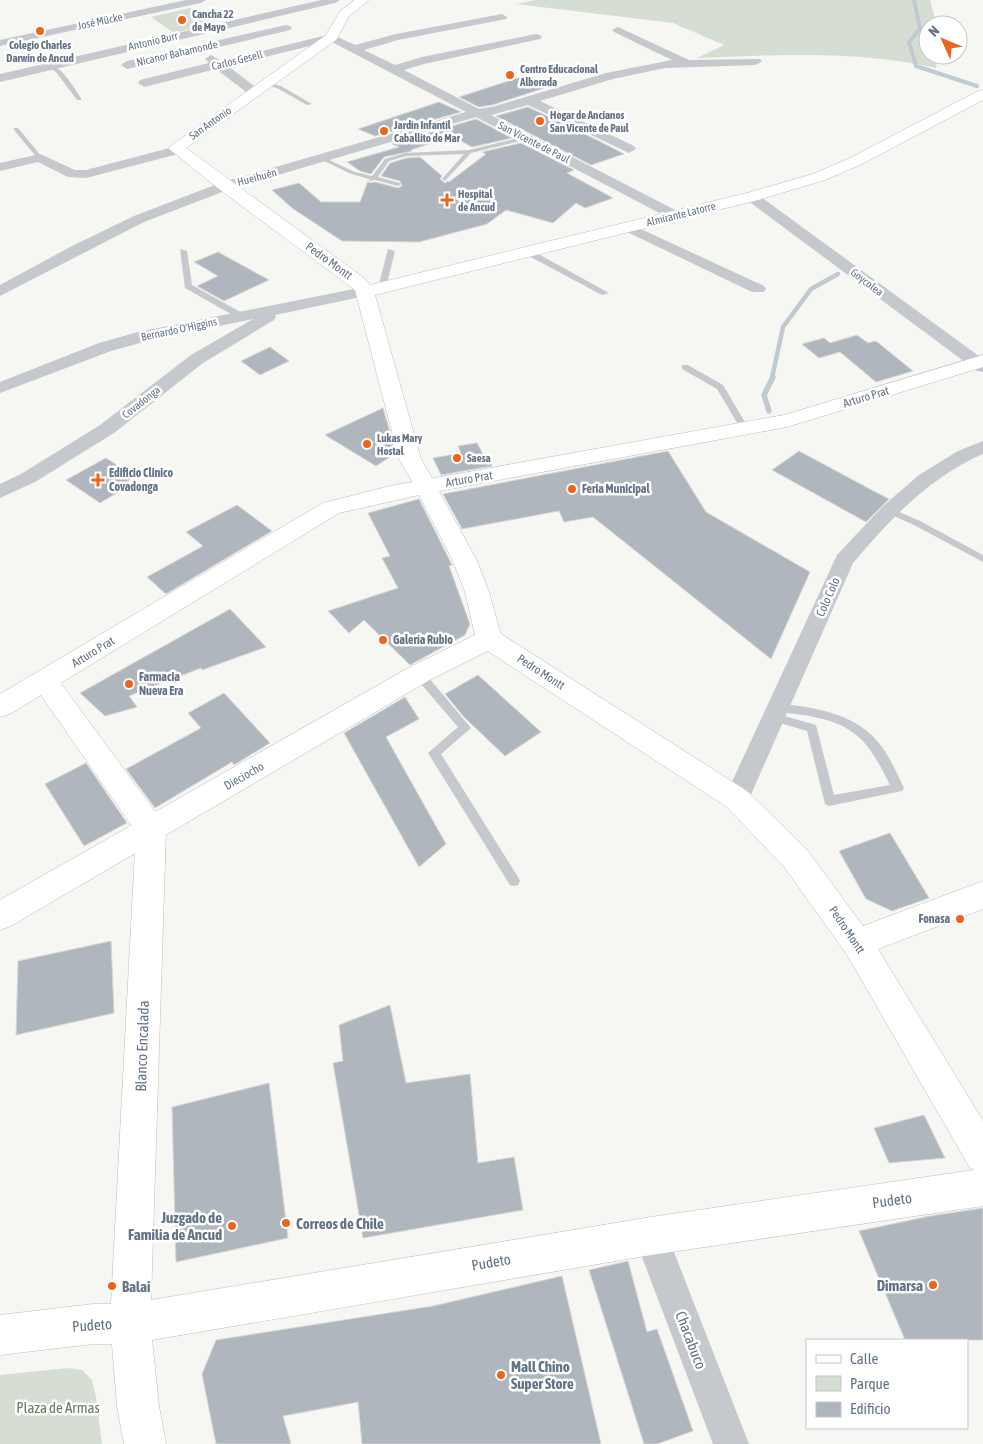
<svg xmlns="http://www.w3.org/2000/svg" width="983" height="1444" font-family="'Asap Condensed',sans-serif">
	<style>
		.green { fill: #d6ded3 }
		.lines { fill: none; stroke-linecap: round; stroke-linejoin: round }
		.stream-far2 { stroke: #c1cad0; stroke-width: 4 }
		.stream-far1 { stroke: #c1cad0; stroke-width: 4.5 }
		.stream { stroke: #c1cad0; stroke-width: 5.5 }
		.building { fill: #b0b6bd; stroke: #d7d7d5 }
		.secondary-casing { stroke: #babdc2; stroke-width: 1 }
		.primary-casing { stroke: #b8bbc0; stroke-width: 1 }
		.lane { fill: #c5c8cc; fill-rule: evenodd }
		.street { fill: #c5c8cc; fill-rule: evenodd }
		.secondary { fill: #fff; fill-rule: evenodd }
		.primary { fill: #fff; fill-rule: evenodd }
		.poi-dot { fill: #ed641b; stroke: #fff; stroke-width: 2 }
		.labels { text-anchor: middle; dominant-baseline: central; stroke-width: 5; stroke-linejoin: round; paint-order: stroke }
		.far-poi-label { font-size: 11px; font-weight: bold; fill: #637285; stroke: #fff; text-anchor: start }
		.far-street-label { font-size: 11px; fill: #637285; stroke: #fff }
		.street-label { font-size: 12px; fill: #637285; stroke: #fff }
		.poi-label { font-size: 12px; font-weight: bold; fill: #637285; stroke: #fff; text-anchor: start }
		.near-street-label { font-size: 15px; fill: #637285; stroke: #fff }
		.near-poi-label { font-size: 15px; font-weight: bold; fill: #637285; stroke: #fff; text-anchor: start }
		.near-park-label { font-size: 15px; fill: #657c62; stroke: #fff }
	</style>
	<rect width="100%" height="100%" fill="#f6f6f2"/>
	<path class="green" d="M536,0H930L937,25H928V55H937L936,68C858,50 777,55 697,58L724,45L673,23L516,4Z
		M190,8L214,24L174,33L151,17Z
		M68,1368L82,1370L92,1380L96,1397L102,1444H0V1375Z"/>
	<g class="lines">
		<path class="stream-far2" d="M914,0L920,29L909,42L916,66L977,86"/>
		<path class="stream-far1" d="M772,378L783,327L811,289L838,274"/>
		<path class="stream" d="M769,411L764,395L773,377"/>
	</g>
	<path class="building" d="M527,75L551,86L492,105L479,107L459,97Z
		M439,102L461,112L375,136L358,129Z
		M528,107L599,141L624,154L591,165L496,116Z
		M476,119L512,138L472,147L452,136L411,150L412,151L384,157L371,174L360,171L347,162L399,147L392,144Z
		M521,143L574,170L567,173L613,198L585,208L576,203L553,223L506,210L487,224L419,242L342,241L292,208L272,190L299,183L321,202H360L368,181L369,183L375,182L398,188L402,186L400,181L381,176L390,163L407,158L420,157L442,176L440,179L445,183L448,181L449,182L486,154L482,152Z
		M218,252L269,280L224,301L197,286L218,276L194,262Z
		M857,335L868,343L876,341L913,371L876,382L840,352L819,358L802,344L824,338L830,343Z
		M270,347L289,361L260,375L241,361Z
		M383,408L396,453L376,466L325,435Z
		M477,443L485,458L488,457L492,466L441,475L433,458L461,453L458,446Z
		M668,451L706,512L810,572L771,659L593,517L564,522L559,511L462,529L443,494Z
		M799,451L866,487L889,499L866,522L772,470Z
		M106,458L135,477L127,481L132,484L100,503L66,480Z
		M419,499L452,565L449,566L470,624L465,635L410,665L364,620L349,633L328,611L398,588L382,558L390,556L368,513Z
		M237,505L272,531L166,594L147,577L203,546L186,532Z
		M230,609L266,647L202,670L201,668L129,696L137,707L105,716L80,693Z
		M478,675L541,732L505,756L464,717L445,694Z
		M224,693L270,743L234,765L232,762L155,808L126,769L201,728L188,713Z
		M405,697L419,719L386,737L446,844L419,867L344,733Z
		M86,763L127,823L84,846L45,784Z
		M890,833L929,898L892,911L866,899L839,851Z
		M111,941L114,1013L16,1035L18,961Z
		M390,1005L406,1083L470,1074L478,1163L514,1157L523,1210L363,1238L333,1063L343,1061L339,1025Z
		M269,1083L288,1238L176,1262L172,1107Z
		M924,1115L945,1158L889,1163L874,1128Z
		M983,1208V1340H905L859,1231L930,1216Z
		M628,1261L647,1332L657,1329L693,1431L657,1444H644L589,1270Z
		M562,1276L601,1444H362L358,1402L283,1416L291,1444H216L202,1374L216,1340L433,1306Z"/>
	<g class="lines">
		<defs>
			<path id="secondary" d="M355,0H369L349,16L336,40L186,148L364,278L370,285L747,193L813,174L850,158L978,91L983,90V100L862,164L825,180L758,200L375,295L421,459L437,487L434,492L426,494L418,492L399,459L355,290L219,189L168,148L326,35L340,11Z
				M489,630L498,632L747,791L807,850L863,926L983,881V909L878,949L983,1121V1206L651,1255L152,1340L159,1406L166,1444H124L117,1406L112,1344H93L0,1355V1315L93,1304H111L136,832L36,688L32,681L36,674L45,671L54,674L162,821L166,830L151,1300L651,1217L974,1170L970,1168L846,953L785,868L727,807L480,646L476,639L480,632Z"/>
			<path id="primary" d="M983,355V367L787,427L439,491L477,561L489,592L502,639L498,646L428,681L11,926L0,930V900L410,667L475,635L465,592L453,561L419,495L339,513L10,714L0,717V694L323,503L390,486L784,415Z"/>
		</defs>
		<use href="#secondary" class="secondary-casing"/>
		<use href="#primary" class="primary-casing"/>
		<path class="lane" d="M48,65C62,65 73,87 81,98V100H77L56,72L48,67Z
			M266,82L281,86L312,104L307,105L277,88L264,85Z
			M14,128H18L42,157V159H38L14,130Z
			M527,136L530,138L529,139L471,153L445,181L442,179L464,154L407,156L389,161L378,177L400,183L401,184L398,186L375,180L370,181L369,179L351,174L320,159L325,158L355,172L372,176L385,159L405,153L469,150Z
			M180,249L187,251L192,285L244,314V318H238L185,288Z
			M388,249L395,251L386,288L382,290L378,288Z
			M525,250H531L609,293L602,295L525,254Z
			M682,365H688L723,385L749,429L748,431H742L717,389L682,369Z
			M890,508L920,521L983,555V562L914,525L887,513L885,511Z
			M419,670L423,671L471,728L441,754L518,877L520,881L518,885L514,886L510,885L428,753L458,727L415,677L414,674L415,671Z
			M778,703C816,708 858,713 882,747C891,759 897,774 904,788L902,791L829,806L825,804L807,731L770,720L768,717L770,714L774,713L816,725L834,795L890,785C869,743 858,725 809,716C797,714 785,713 774,710L772,707Z"/>
		<path class="street" d="M186,0H206L201,3L0,46V40Z
			M321,0H340L335,3L0,82V74Z
			M502,14L507,17L506,19L398,40L364,50L395,65L422,57L536,34L540,35L542,37L540,39L424,64L404,70L479,109L492,107L606,73L672,60L614,32L612,30L618,27L689,60L760,59L762,61L756,65L665,68L613,79L540,101L634,146L636,149L629,153L528,105L491,115L679,212L681,215L679,218H669L476,117L230,189L144,222L0,296V285L72,246L134,216L220,183L466,112L330,41L228,66L258,89L260,92L254,96L250,95L216,69L144,87L138,83L140,80L209,63L205,59L211,55L221,61L331,34L355,45L396,34Z
			M286,25L290,26L292,28L290,30L127,69L121,65L127,61Z
			M177,146L184,150L182,153L86,178L68,177L38,162L0,171V163L40,154L75,170H86Z
			M752,193L757,194L983,359V372L977,371L747,200L745,197L747,194Z
			M628,223L764,286L766,289L764,292H752L623,230L621,227L623,224Z
			M364,287L370,289L372,292L370,295L275,315L276,317L274,320L203,363L114,433L35,482L0,498V484L21,474L100,425L191,355L253,319L147,341L111,351L0,393V382L99,343L138,332Z
			M983,441V454C931,476 889,520 853,563L746,806L737,809L728,806L724,799L837,555L883,506L919,475L958,451Z
			M651,1219L663,1224L749,1444H713L634,1236L639,1224Z"/>
		<use href="#secondary" class="secondary"/>
		<use href="#primary" class="primary"/>
	</g>
	<g class="poi-dot">
		<circle cx="182" cy="20" r="5"/>
		<circle cx="40" cy="31" r="5"/>
		<circle cx="510" cy="75" r="5"/>
		<circle cx="540" cy="121" r="5"/>
		<circle cx="384" cy="131" r="5"/>
		<path d="M444.5 192.5h5v5h5v5h-5v5h-5v-5h-5v-5h5z"/>
		<circle cx="367" cy="444" r="5"/>
		<circle cx="457" cy="458" r="5"/>
		<path d="M95.5 472.5h5v5h5v5h-5v5h-5v-5h-5v-5h5z"/>
		<circle cx="572" cy="489" r="5"/>
		<circle cx="383" cy="640" r="5"/>
		<circle cx="129" cy="684" r="5"/>
		<circle cx="960" cy="919" r="5"/>
		<circle cx="286" cy="1223" r="5"/>
		<circle cx="232" cy="1226" r="5"/>
		<circle cx="933" cy="1285" r="5"/>
		<circle cx="112" cy="1286" r="5"/>
		<circle cx="501" cy="1375" r="5"/>
	</g>
	<g class="labels">
		<g class="far-poi-label">
			<text x="192" y="14">Cancha 22<tspan x="192" dy="13">de Mayo</tspan></text>
			<text x="40" y="45" text-anchor="middle">Colegio Charles<tspan x="40" dy="13">Darwin de Ancud</tspan></text>
			<text x="520" y="69">Centro Educacional<tspan x="520" dy="13">Alborada</tspan></text>
			<text x="550" y="115">Hogar de Ancianos<tspan x="550" dy="13">San Vicente de Paul</tspan></text>
			<text x="394" y="125">Jardín Infantil<tspan x="394" dy="13">Caballito de Mar</tspan></text>
			<text x="458" y="194">Hospital<tspan x="458" dy="13">de Ancud</tspan></text>
			<text x="377" y="438">Lukas Mary<tspan x="377" dy="13">Hostal</tspan></text>
			<text x="467" y="458">Saesa</text>
		</g>
		<g class="far-street-label">
			<text transform="translate(100 21) rotate(-12)">José Mücke</text>
			<text transform="translate(153 41) rotate(-13)">Antonio Burr</text>
			<text transform="translate(177 53) rotate(-13)">Nicanor Bahamonde</text>
			<text transform="translate(237 60) rotate(-14)">Carlos Gesell</text>
			<text transform="translate(210 123) rotate(-35)">San Antonio</text>
			<text transform="translate(534 142) rotate(27)">San Vicente de Paul</text>
			<text transform="translate(257 177) rotate(-15)">Hueihuén</text>
			<text transform="translate(681 214) rotate(-14)">Almirante Latorre</text>
			<text transform="translate(867 282) rotate(37)">Goycolea</text>
			<text transform="translate(179 329) rotate(-12)">Bernardo O'Higgins</text>
			<text transform="translate(141 402) rotate(-38)">Covadonga</text>
		</g>
		<g class="street-label">
			<text transform="translate(329 261) rotate(36)">Pedro Montt</text>
			<text transform="translate(866 397) rotate(-17)">Arturo Prat</text>
			<text transform="translate(469 479) rotate(-10)">Arturo Prat</text>
			<text transform="translate(828 597) rotate(-66)">Colo Colo</text>
			<text transform="translate(93 652) rotate(-31)">Arturo Prat</text>
			<text transform="translate(541 672) rotate(33)">Pedro Montt</text>
			<text transform="translate(244 776) rotate(-30)">Dieciocho</text>
			<text transform="translate(847 930) rotate(56)">Pedro Montt</text>
		</g>
		<g class="poi-label">
			<text x="109" y="473">Edificio Clinico<tspan x="109" dy="14">Covadonga</tspan></text>
			<text x="582" y="489">Feria Municipal</text>
			<text x="393" y="640">Galería Rubio</text>
			<text x="139" y="677">Farmacia<tspan x="139" dy="14">Nueva Era</tspan></text>
			<text x="950" y="919" text-anchor="end">Fonasa</text>
		</g>
		<g class="near-street-label">
			<text transform="translate(142 1046) rotate(-88)">Blanco Encalada</text>
			<text transform="translate(892 1200) rotate(-8)">Pudeto</text>
			<text transform="translate(491 1262) rotate(-10)">Pudeto</text>
			<text transform="translate(92 1325) rotate(-4)">Pudeto</text>
			<text transform="translate(691 1340) rotate(69)">Chacabuco</text>
		</g>
		<g class="near-poi-label">
			<text x="222" y="1217" text-anchor="end">Juzgado de<tspan x="222" dy="17">Familia de Ancud</tspan></text>
			<text x="296" y="1223">Correos de Chile</text>
			<text x="923" y="1285" text-anchor="end">Dimarsa</text>
			<text x="122" y="1286">Balai</text>
			<text x="511" y="1366">Mall Chino<tspan x="511" dy="17">Super Store</tspan></text>
		</g>
		<g class="near-park-label">
			<text x="58" y="1407">Plaza de Armas</text>
		</g>
	</g>
	<rect x="806" y="1339" width="162" height="90" fill="#ffffff" stroke="#c1c7ce"/>
	<rect x="816" y="1355" width="25" height="8" fill="#ffffff" stroke="#c1c7ce"/>
	<text x="850" y="1364" font-size="15" fill="#637285">Calle</text>
	<rect x="816" y="1376" width="25" height="15" fill="#d6ded3" stroke="#c1c7ce"/>
	<text x="850" y="1389" font-size="15" fill="#637285">Parque</text>
	<rect x="816" y="1402" width="25" height="15" fill="#b0b6bd" stroke="#c1c7ce"/>
	<text x="850" y="1414" font-size="15" fill="#637285">Edificio</text>
	<g transform="translate(943 40) rotate(314)"><circle r="24" fill="#ffffff" stroke="#c1c7ce"/>
	<path d="M0-4L9 19L0 12L-9 19Z" fill="#ed641b"/>
	<text y="-8" font-size="14" font-weight="bold" text-anchor="middle" fill="#637285">N</text>
	</g>
</svg>
